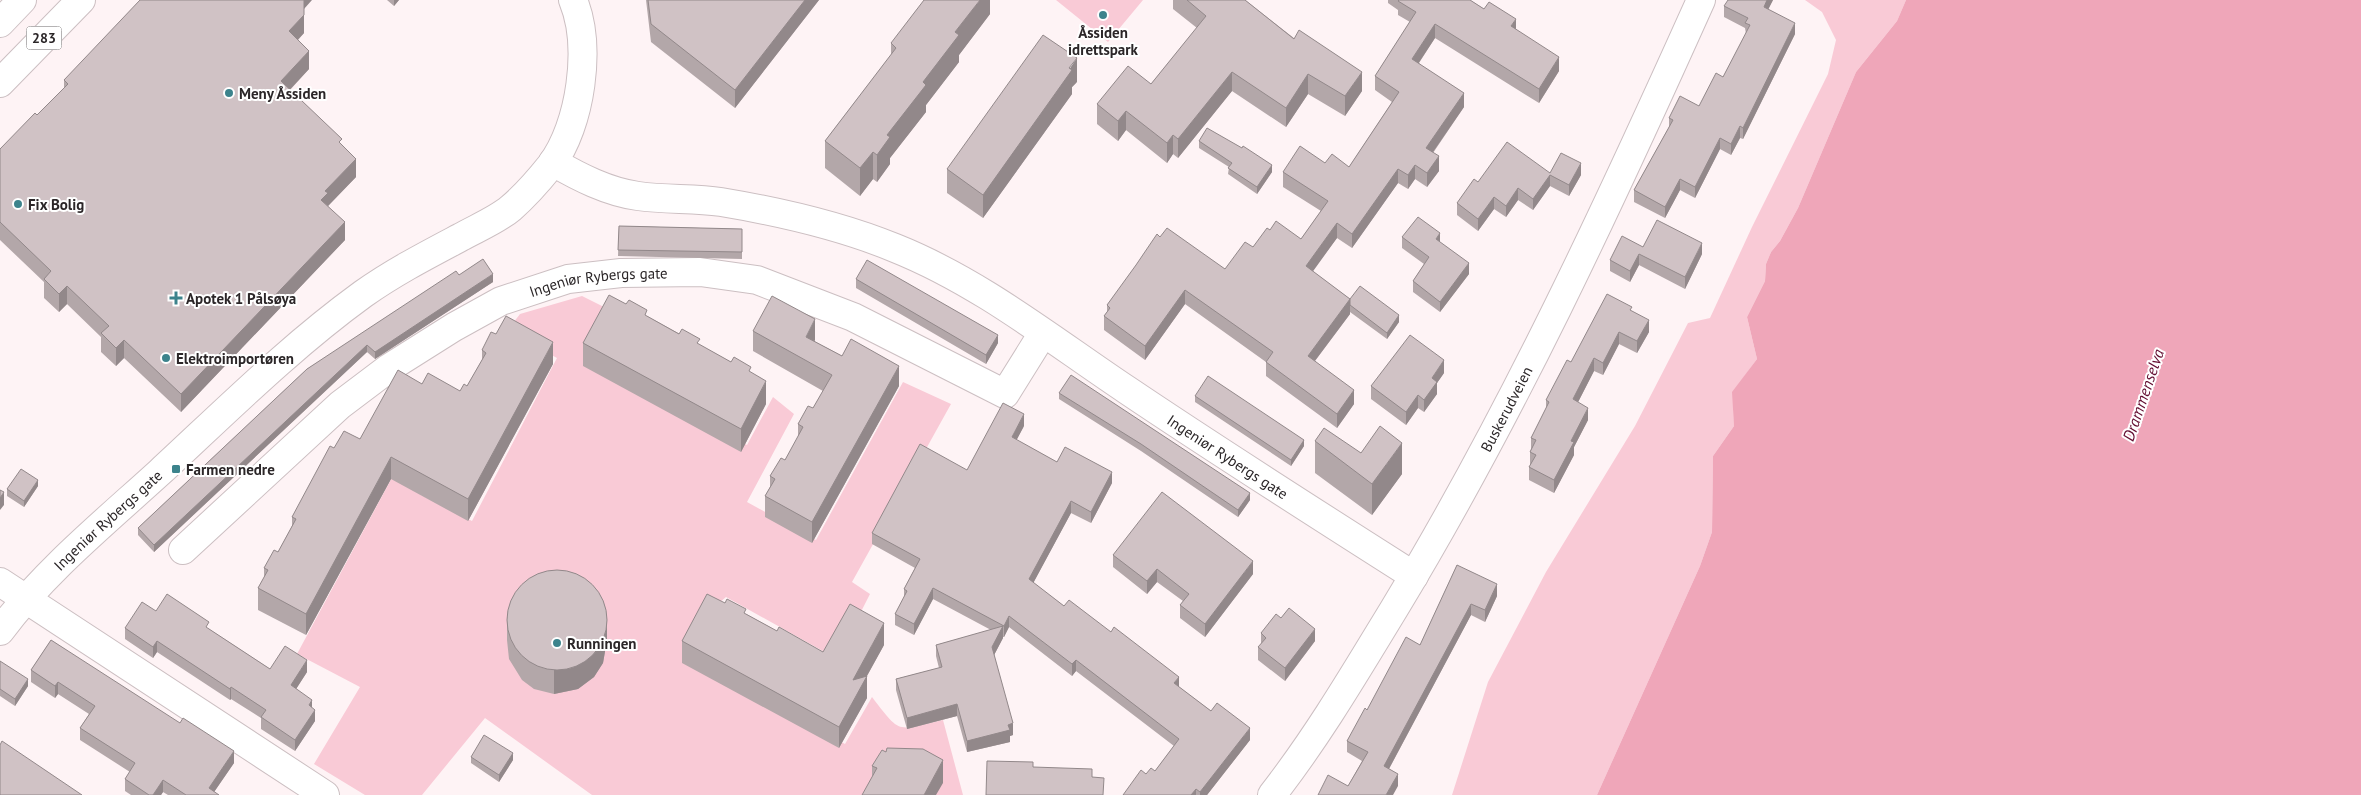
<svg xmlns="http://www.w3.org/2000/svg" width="2361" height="795" font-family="'PT Sans',sans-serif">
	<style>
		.green { fill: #f9cad6 }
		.water { fill: #efa6b9 }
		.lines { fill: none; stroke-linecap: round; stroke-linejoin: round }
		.minor-casing { stroke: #ccbfc2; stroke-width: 30 }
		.major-casing { stroke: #ccbfc2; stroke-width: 30 }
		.minor { stroke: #fff; stroke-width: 28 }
		.major { stroke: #fff; stroke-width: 28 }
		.wall { fill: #b3a7a9 }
		.shaded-wall { fill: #92888a }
		.building { fill: #d0c2c5; stroke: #92888a }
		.poi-dot { fill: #3c838c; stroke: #fff; stroke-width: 2 }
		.labels { text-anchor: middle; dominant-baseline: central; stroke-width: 4; stroke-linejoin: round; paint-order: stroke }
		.shield { fill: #fff; stroke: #6b6768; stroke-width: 1 }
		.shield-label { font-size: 14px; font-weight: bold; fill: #2b2628 }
		.poi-label { font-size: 15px; font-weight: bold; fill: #2b2628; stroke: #fff; text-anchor: start }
		.street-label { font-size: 15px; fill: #2b2628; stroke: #fff }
		.water-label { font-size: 16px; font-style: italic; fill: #620c30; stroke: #fff }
	</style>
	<rect width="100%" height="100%" fill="#fef3f5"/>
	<path class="green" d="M1056,0H1143L1108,42Z
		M1805,0H1906L1897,21L1856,72L1798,208L1780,241L1771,252L1766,264L1765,281L1747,317L1757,359L1733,392L1734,426L1713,456L1712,532L1700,566L1597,795H1452L1488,682L1546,572L1635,426L1688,323L1710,318L1752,227L1828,74L1836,40L1822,12Z
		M582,296L616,313L590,360L747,445L773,397L794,414L747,502L816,540L903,382L951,404L852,582L870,594L837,659L726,597L712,609L686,655L845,744L872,697C902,736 896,730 943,720L963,795H592L485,718L422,795H365L314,764L360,687L297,654L395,472L421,495L472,521L557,358L507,331L520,314Z"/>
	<path class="water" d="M1906,0H2361V795H1597L1700,566L1712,532L1713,456L1734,426L1732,392L1757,359L1747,317L1765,281L1766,264L1771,252L1780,241L1798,208L1856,72L1897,21Z"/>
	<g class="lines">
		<defs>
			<g id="minor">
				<path id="s1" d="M553,162C579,177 608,192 638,196C666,200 694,198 721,202C781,212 839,225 895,248C980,282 1052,340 1127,390C1222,454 1318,515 1414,576"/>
				<path id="s2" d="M183,550L340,405L389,368L454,327L501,301L568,279L621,273L700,272L757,280L853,317L1005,394L1043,333"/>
				<path d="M0,582L325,795"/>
				<path id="s3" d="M0,631C45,571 104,523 160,472C226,411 290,347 363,294C394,272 427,255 461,237C477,228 497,220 511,208C526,195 539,180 551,165C581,125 592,46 573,0"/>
			</g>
			<g id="major">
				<path d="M0,23L22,0"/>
				<path d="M0,83L81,0"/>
				<path id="s4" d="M1272,795C1318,736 1355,673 1394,609C1512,414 1608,207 1701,0"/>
			</g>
		</defs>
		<use href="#minor" class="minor-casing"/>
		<use href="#major" class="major-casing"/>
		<use href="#minor" class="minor"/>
		<use href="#major" class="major"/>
	</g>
	<path class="wall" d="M387,0H399L394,6Z
		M646,0H819L735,108L651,42Z
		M990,0V14L959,55V62L926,105V112L890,158V164L877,182L873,179L860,196L825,168V141L891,55V43Z
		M1173,0H1245L1362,91L1345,116L1308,94L1286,127L1232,91L1178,158L1173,154L1167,163L1126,130L1118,141L1097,124V104L1151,84L1197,28L1173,9Z
		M1388,0H1470L1516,29L1559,71L1539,103L1435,38L1419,63L1464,107L1433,153L1439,171L1427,187L1415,179L1408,189L1398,183L1352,248L1337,238L1312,271L1350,299L1399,322L1387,339L1350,312V314L1315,361L1354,404L1337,428L1266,376V362L1185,304L1145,360L1104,330V316L1107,312V305L1160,237L1225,269L1253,247L1270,230L1301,239L1321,211L1283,187V172L1325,163L1349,167L1392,102L1375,90V76L1410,22L1398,15V10L1388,3Z
		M1773,0L1768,9L1795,34L1743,139L1740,138L1731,155L1720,149L1695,198L1680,190L1665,218L1634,202V190L1669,127V118L1699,106L1723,77L1746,34L1745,28L1724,17V6Z
		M304,8V33L298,40L309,69L290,90L342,146L356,177L328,206L345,240L181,412L124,358L116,366L101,352V337L67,304L59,312L44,298V282L0,240V149L37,115L64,88V80Z
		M1077,82L1072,87V94L983,218L947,193V169Z
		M1199,141L1272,172L1257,194L1228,174L1229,167L1199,148Z
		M1550,173L1581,175L1569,196L1550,186L1533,210L1518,200L1506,217L1494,209L1478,231L1457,215V203L1478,182Z
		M619,226L742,229V259L618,256Z
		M1402,237L1440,242L1469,274L1440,312L1413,292V281L1424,264L1402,248Z
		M1643,247L1702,254L1685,289L1639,265L1630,282L1610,271V260Z
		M459,275L493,282L375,359L367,352L154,552L138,535V528L307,369Z
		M856,279L998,343L986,364L856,288Z
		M1632,311L1649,332L1637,353L1619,344L1603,375L1594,371L1578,402L1588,420L1574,447V455L1554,493L1529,480V467L1531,465L1530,464V452L1531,449V438L1546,409V400L1571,362Z
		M647,316L751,373L766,404L741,452L583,366V343Z
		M753,331L815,340L814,341L899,386L812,543L765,517V496L770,487V476L785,460L798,437V424L813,408L823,391L753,351Z
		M482,350L553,364L468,521L391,479L306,635L258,610V588L264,578V568L278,552L292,526V517L334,448L360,439L422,384L460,391L467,386L482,360Z
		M1444,373L1437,383V394L1424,412L1418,408L1406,425L1371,399V386Z
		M1059,393L1250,500L1238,517L1141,451L1059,399Z
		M1195,396L1304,446L1291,466L1195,402Z
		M1024,426L1016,440L1057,462L1112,483L1091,523L1071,513L1033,583L1064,606L1179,687L1250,740L1207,795H1123L1146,774L1155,771L1174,746L1076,671L1072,676L1009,627L1004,637H1003V638L994,655L1013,735L1010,736V742L967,752L957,716L907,729L896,690V679L939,668L936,656V645L991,630L933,599L914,635L895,625V614L904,598V589L915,568L872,544V533L967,470Z
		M1315,441L1361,453L1402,474L1372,515L1315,473Z
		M38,486L24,507L7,496V489Z
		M1113,555L1253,574L1205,637L1180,618V605L1183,601L1157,582L1147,594L1113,567Z
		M1457,565L1497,596L1485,622L1471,615L1389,769L1398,786H1348L1362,761L1347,752V741L1367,710L1420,645Z
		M156,611L209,629L270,669L307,672L296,689L312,708L315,721L295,751L261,729V718L231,699L230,700L157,652L153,658L125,639V628Z
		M746,614L777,631L823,652L884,645L867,676V698L839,748L682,663V641Z
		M507,617L607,640L603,663L594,677L578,689L554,694L534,689L522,680L509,659L507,640Z
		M1281,618L1315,641L1285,681L1258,660V647L1261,644V633Z
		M51,640L234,763L214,792L219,795H168L163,792L161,795H131L125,791V779L130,772L80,740V728L89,714L58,694L55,698L31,682V670Z
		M0,661L28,686L15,706L0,696Z
		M471,757L513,760L499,782L471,763Z
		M872,766L943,783L872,776Z"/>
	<path class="shaded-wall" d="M304,0H312L304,9Z
		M394,0H399L394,6Z
		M805,0H819L735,108V90Z
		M980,0H990V14L959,55V62L926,105V112L890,158V164L877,182V155L887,135L955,32Z
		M1767,0H1773L1764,18V7Z
		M304,15V33L289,49V31Z
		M1516,19V33L1511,26Z
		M1795,23V34L1743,139V128Z
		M1435,24V38L1412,73V59Z
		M309,51V69L281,99V81Z
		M1559,57V71L1539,103V89Z
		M1077,58V82L1072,87V94L983,218V195Z
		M1232,72V91L1178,158V139Z
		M1362,72V91L1345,116V96Z
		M1308,74V94L1286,127V108Z
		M1464,93V107L1426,162V148Z
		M1126,111V130L1118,141V121Z
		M1740,126V138L1731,155V144Z
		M1173,135V154L1167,163V143Z
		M1720,138V149L1695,198V187Z
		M873,152V179L860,196V168Z
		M1439,156V171L1427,187V173Z
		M356,159V177L328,206L321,200L325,191Z
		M1581,163V175L1569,196V185Z
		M1272,165V172L1257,194V187Z
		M1415,165V179L1408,189V175Z
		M1398,169V183L1352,248V234Z
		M1550,175V186L1533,210V199Z
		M1680,179V190L1665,218V207Z
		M1518,188V200L1506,217V206Z
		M1494,197V209L1478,231V219Z
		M345,222V240L181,412V394Z
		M1337,223V238L1306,281V266Z
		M1440,233V244L1436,239Z
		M1702,243V254L1685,289V277Z
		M1639,254V265L1630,282V271Z
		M1469,263V274L1440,312V302Z
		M493,274V282L375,359V352Z
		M67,286V304L59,312V294Z
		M1185,290V304L1145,360V346Z
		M1350,299V314L1308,370V356Z
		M1399,315V322L1387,339V333Z
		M815,319V340L806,357V337Z
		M1649,320V332L1637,353V341Z
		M1619,332V344L1603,375V363Z
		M998,335V343L986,364V355Z
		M124,340V358L116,366V348Z
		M553,342V364L468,521V499Z
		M367,345V352L154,552V545Z
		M1594,358V371L1573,412V399Z
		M1444,360V373L1437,383V394L1424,412V400L1432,378Z
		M899,366V386L812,543V522Z
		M766,381V404L741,452V429Z
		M1354,390V404L1337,428V414Z
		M1418,395V408L1406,425V412Z
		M1588,408V420L1574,447V455L1554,493V480L1571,441Z
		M1024,414V426L1012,449V437Z
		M1304,440V446L1291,466V460Z
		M1402,443V474L1372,515V484Z
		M391,457V479L306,635V614Z
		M1112,472V483L1091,523V512Z
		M38,480V486L24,507V501Z
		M4,492V505L0,510V498Z
		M1250,493V500L1238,517V510Z
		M1071,501V513L1029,591V579Z
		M1253,561V574L1205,637V624Z
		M1157,569V582L1147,594V581Z
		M1497,584V596L1485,622V610Z
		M933,588V599L914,635V624Z
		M1471,604V615L1384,778V766Z
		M1009,616V627L1004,637V626Z
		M607,617V640L603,663L594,677L578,689L554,694V670Z
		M884,623V645L853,701V680Z
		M1003,626V638L992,659V647Z
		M1315,629V641L1285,681V668Z
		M157,641V652L153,658V647Z
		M307,660V672L291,697V685Z
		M1076,660V671L1072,676V664Z
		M867,676V698L839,748V727Z
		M1179,677V689L1174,683Z
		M28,679V686L15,706V699Z
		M58,682V694L55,698V686Z
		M231,687V699L230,700V689Z
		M312,700V711L309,705Z
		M957,704V716L907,729V718Z
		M315,710V721L295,751V740Z
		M1013,723V735L1010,736V742L967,752V741Z
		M1250,728V740L1207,795H1200V792Z
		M234,751V763L212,795L209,788Z
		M513,753V760L499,782V775Z
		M943,760V783L936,795H924Z
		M1398,774V786L1393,795H1386Z
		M163,780V792L161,795H153Z
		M1196,789V795H1191Z"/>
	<path class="building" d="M140,0H304V15L289,31L309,51L281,81L342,139L339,142L356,159L325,191L328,193L321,200L345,222L181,394L124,340L116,348L101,333L109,326L67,286L59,294L44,279L51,271L0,222V149L35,113L37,115L68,84L64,80Z
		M648,0H805L735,90L651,24Z
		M924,0H980L955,32L959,35L923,82L926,85L887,135L890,137L877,155L873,152L860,168L825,141L896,48L891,43Z
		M1187,0H1245L1294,39L1299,30L1362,72L1345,96L1308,74L1286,108L1232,72L1178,139L1173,135L1167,143L1126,111L1118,121L1097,104L1128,66L1151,84L1206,16Z
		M1399,0H1470L1484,9L1489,2L1516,19L1511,26L1559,57L1539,89L1435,24L1412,59L1464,93L1426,148L1439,156L1427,173L1415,165L1408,175L1398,169L1352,234L1337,223L1306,266L1350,299L1308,356L1354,390L1337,414L1266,362L1273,352L1185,290L1145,346L1104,316L1110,308L1107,305L1136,265L1157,234L1160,237L1167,228L1225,269L1245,242L1253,247L1267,228L1270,230L1276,221L1301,239L1328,201L1283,172L1300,146L1325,163L1332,154L1349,167L1399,92L1375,76L1416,12L1398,1Z
		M1728,0H1767L1764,7L1795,23L1743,128L1740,126L1731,144L1720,138L1695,187L1680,179L1665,207L1634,190L1673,120L1669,118L1680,96L1699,106L1716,73L1723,77L1750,25L1745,23L1748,18L1724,6Z
		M1043,35L1077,58L1069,68L1072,70L983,195L947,169Z
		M1207,128L1242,148L1243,146L1272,165L1257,187L1228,168L1232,163L1199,141Z
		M1507,142L1550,173L1561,153L1581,163L1569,185L1550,175L1533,199L1518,188L1506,206L1494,197L1478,219L1457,203L1474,179L1478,182Z
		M1418,217L1440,233L1436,239L1469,263L1440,302L1413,281L1429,257L1402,237Z
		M1657,220L1702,243L1685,277L1639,254L1630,271L1610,260L1622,236L1643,247Z
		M619,226L742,229V252L618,250Z
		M483,259L493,274L375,352L367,345L154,545L138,528L307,369L456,271L459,275Z
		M867,260L998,335L986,355L856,279Z
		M1360,286L1399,315L1387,333L1350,305V299Z
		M1607,294L1632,307L1630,310L1649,320L1637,341L1619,332L1603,363L1594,358L1573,399L1588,408L1571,441L1574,442L1554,480L1529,467L1536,455L1530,452L1536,440L1531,438L1549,402L1546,400L1567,360L1571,362Z
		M609,295L626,304L629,300L647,310L645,315L679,334L682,329L700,339L697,343L731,362L734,357L751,367L749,371L766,381L741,429L583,343Z
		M772,296L815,319L806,337L842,356L851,339L899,366L812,522L765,496L775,479L770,476L781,458L785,460L803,427L798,424L808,406L813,408L832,375L753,331Z
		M506,316L553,342L468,499L391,457L306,614L258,588L268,570L264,568L274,550L278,552L296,519L292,517L330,446L334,448L344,431L360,439L398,370L422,384L428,373L460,391L464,384L467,386L486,353L482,350L491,332L496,334Z
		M1410,335L1444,360L1432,378L1437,382L1424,400L1418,395L1406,412L1371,386Z
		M1071,375L1250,493L1238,510L1141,444L1059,393Z
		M1208,376L1304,440L1291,460L1195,396Z
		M1003,403L1024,414L1012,437L1057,462L1065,447L1112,472L1091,512L1071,501L1029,579L1064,606L1069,600L1111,632L1114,627L1179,677L1174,683L1211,711L1217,703L1250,728L1200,792L1196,789L1191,795H1123L1141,770L1146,774L1151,768L1155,771L1179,739L1076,660L1072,664L1009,616L1004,626L933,588L914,624L895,614L907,591L904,589L920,559L872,533L920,444L967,470Z
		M1380,426L1402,443L1372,484L1315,441L1324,428L1361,453Z
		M21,469L38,480L24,501L7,489Z
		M0,490L4,492L0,498Z
		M1162,492L1253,561L1205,624L1180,605L1189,594L1157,569L1147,581L1113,555Z
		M1457,565L1497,584L1485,610L1471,604L1384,766L1398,774L1386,795H1318L1328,775L1348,786L1368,752L1347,741L1365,708L1367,710L1406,637L1420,645Z
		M507 620a50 50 0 1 1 100 0a50 50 0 1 1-100 0Z
		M167,594L209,622L206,627L270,669L285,646L307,660L291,685L312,700L309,705L315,710L295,740L261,717L266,710L231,687L230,689L157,641L153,647L125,628L142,602L156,611Z
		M707,594L725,603L727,599L746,609L744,613L777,631L779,627L823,652L850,604L884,623L853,680L867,676L839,727L682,641Z
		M1289,608L1315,629L1285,668L1258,647L1266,638L1261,633L1276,614L1281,618Z
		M1003,626L992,647L1013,723L1008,725L1010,730L967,741L957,704L907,718L896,679L942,667L936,645Z
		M51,640L180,723L183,718L234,751L209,788L219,795H186L163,780L153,795H149L125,779L135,763L80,728L95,706L58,682L55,686L31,670Z
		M0,661L28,679L15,699L0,689Z
		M484,735L513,753L499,775L471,757Z
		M2,741L82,795H0V745Z
		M887,748L923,749L943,760L924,795H862L877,768L872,766L882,750L886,752Z
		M987,761L1033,762V767L1092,769V777L1104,778L1103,795H986Z"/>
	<g class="poi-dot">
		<circle cx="1103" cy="15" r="5"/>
		<circle cx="229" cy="93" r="5"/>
		<circle cx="18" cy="204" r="5"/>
		<path d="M173.5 290.5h5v5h5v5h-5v5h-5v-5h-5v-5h5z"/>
		<circle cx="166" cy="358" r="5"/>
		<rect x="171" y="464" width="10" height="10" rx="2.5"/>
		<circle cx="557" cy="643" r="5"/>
	</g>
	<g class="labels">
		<rect class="shield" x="26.5" y="26.5" width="35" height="23" rx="4"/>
		<g class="shield-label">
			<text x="44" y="38">283</text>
		</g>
		<g class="poi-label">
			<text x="1103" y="32" text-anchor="middle">Åssiden<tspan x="1103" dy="17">idrettspark</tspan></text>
			<text x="239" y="93">Meny Åssiden</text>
			<text x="28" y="204">Fix Bolig</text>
			<text x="186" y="298">Apotek 1 Pålsøya</text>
			<text x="176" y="358">Elektroimportøren</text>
			<text x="186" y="469">Farmen nedre</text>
			<text x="567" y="643">Runningen</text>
		</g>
		<g class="street-label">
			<text stroke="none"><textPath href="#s2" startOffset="506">Ingeniør Rybergs gate</textPath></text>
			<text stroke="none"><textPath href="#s4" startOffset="452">Buskerudveien</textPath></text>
			<text stroke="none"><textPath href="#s1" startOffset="749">Ingeniør Rybergs gate</textPath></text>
			<text stroke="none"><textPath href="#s3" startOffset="155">Ingeniør Rybergs gate</textPath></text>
		</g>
		<g class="water-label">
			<text transform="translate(2143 395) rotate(-71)">Drammenselva</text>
		</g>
	</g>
</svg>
